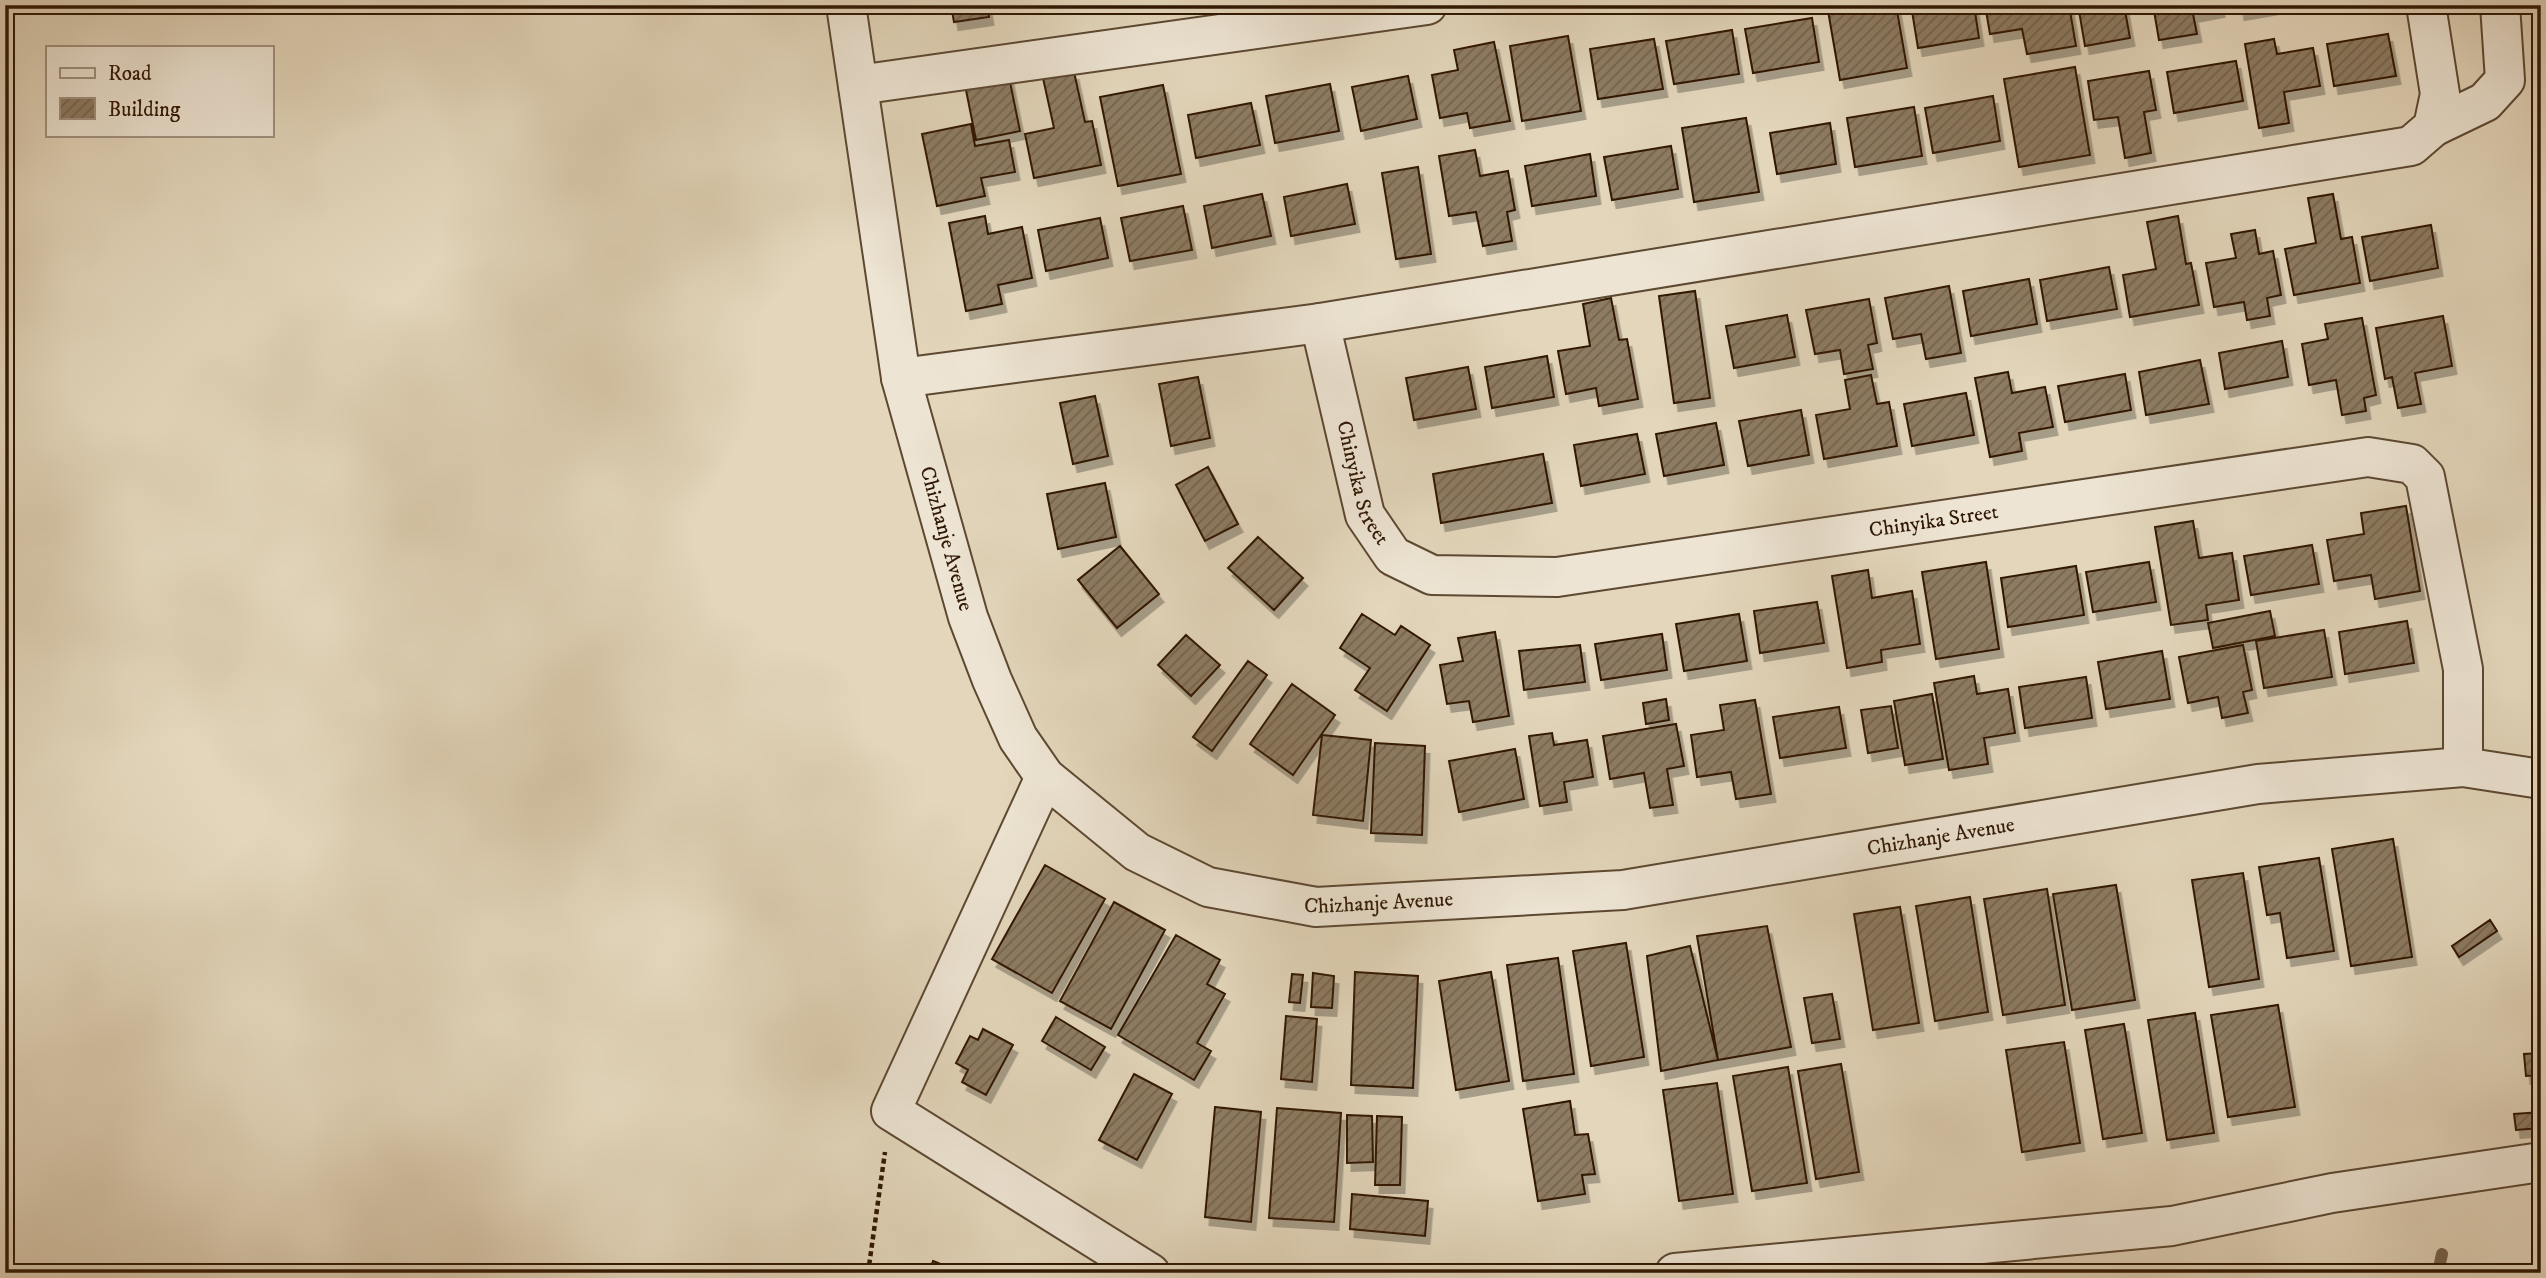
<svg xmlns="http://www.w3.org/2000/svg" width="2546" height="1278" font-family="'IM FELL DW Pica',serif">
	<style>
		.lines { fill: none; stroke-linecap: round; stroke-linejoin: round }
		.stream { stroke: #77634d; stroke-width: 12 }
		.building { fill: url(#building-hatch); stroke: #301804; stroke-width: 2; filter: url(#shadow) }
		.minor-casing { stroke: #5d4832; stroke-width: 42 }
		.path { stroke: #301804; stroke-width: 4.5; stroke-dasharray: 5 3.5; stroke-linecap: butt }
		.minor { stroke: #ede4d3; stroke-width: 38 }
		.labels { text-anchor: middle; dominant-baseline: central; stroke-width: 5; stroke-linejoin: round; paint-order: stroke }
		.street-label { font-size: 21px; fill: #301804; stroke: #ede4d3 }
	</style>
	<defs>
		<pattern id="building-hatch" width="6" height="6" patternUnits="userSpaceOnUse" patternTransform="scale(1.75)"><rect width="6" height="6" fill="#8d7b63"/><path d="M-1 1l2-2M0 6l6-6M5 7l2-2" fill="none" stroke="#74644f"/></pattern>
		<filter id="shadow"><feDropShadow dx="4.5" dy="8" stdDeviation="0" flood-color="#0004"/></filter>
	</defs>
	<rect width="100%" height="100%" fill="#e3d6bb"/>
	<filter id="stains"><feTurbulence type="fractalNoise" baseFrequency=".00286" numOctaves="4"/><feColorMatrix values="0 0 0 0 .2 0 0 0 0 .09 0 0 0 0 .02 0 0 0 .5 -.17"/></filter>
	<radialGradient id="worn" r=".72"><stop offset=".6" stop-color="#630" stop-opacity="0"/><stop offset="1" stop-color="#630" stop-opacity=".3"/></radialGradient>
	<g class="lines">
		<path class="stream" d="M2438,1273L2442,1254"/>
	</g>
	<path class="building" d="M951,5H987L989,17L954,22Z
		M1827,5H1896L1907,68L1840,80Z
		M1911,5H1974L1979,38L1918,48Z
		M1985,5H2069L2076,46L2027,54L2022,29L1990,34Z
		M2078,5H2124L2130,38L2085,46Z
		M2153,5H2219L2220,9L2193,14L2197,34L2159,40Z
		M2239,5H2281L2240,12Z
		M1812,18L1819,62L1753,73L1745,29Z
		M1732,30L1739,74L1674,84L1666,41Z
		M2388,34L2396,76L2334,86L2327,44Z
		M1568,36L1581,111L1522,121L1510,46Z
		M1654,39L1663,89L1598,99L1590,49Z
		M2274,39L2277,54L2313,48L2320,86L2284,92L2289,123L2259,128L2245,44Z
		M1494,42L1510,121L1470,128L1467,113L1440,118L1432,75L1458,70L1454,50Z
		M2236,61L2243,101L2174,113L2167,72Z
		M2075,67L2090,155L2019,167L2004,79Z
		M2149,71L2156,110L2144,112L2151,153L2125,158L2118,117L2094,120L2088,81Z
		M1074,72L1085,122L1092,121L1101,165L1034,178L1025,134L1054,128L1043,78Z
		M1408,76L1417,119L1361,131L1352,87Z
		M1009,77L1020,131L976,140L965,85Z
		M1330,84L1339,131L1275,143L1266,96Z
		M1163,85L1181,174L1118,186L1100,97Z
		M1993,96L2000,141L1933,153L1925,108Z
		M1251,103L1260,145L1196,158L1188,115Z
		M1914,107L1922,156L1855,167L1847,118Z
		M1746,118L1759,192L1694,202L1682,128Z
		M1830,123L1836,164L1777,174L1770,133Z
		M971,124L975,146L1009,140L1015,172L981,178L985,196L937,206L922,134Z
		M1671,146L1678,189L1612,200L1604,157Z
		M1475,150L1480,176L1508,171L1515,210L1507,212L1512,241L1483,246L1476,212L1449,216L1439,156Z
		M1590,154L1596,196L1532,206L1525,166Z
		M1418,167L1431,254L1396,259L1382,173Z
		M1347,184L1355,224L1291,236L1284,197Z
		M1262,194L1271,236L1212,248L1204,206Z
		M2333,194L2341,239L2352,237L2360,283L2294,295L2285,249L2316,243L2308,198Z
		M1183,206L1192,250L1130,261L1121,218Z
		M985,216L988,234L1022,227L1032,278L998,285L1002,304L966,311L949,223Z
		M2178,216L2186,264L2191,263L2199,305L2130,317L2123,275L2156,269L2147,222Z
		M1100,218L1108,258L1046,271L1038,230Z
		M2431,225L2438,268L2370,281L2362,237Z
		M2255,230L2259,254L2273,251L2281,295L2267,298L2270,316L2247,320L2244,302L2214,307L2206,263L2236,258L2231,234Z
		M2109,267L2117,309L2047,321L2040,280Z
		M2029,279L2037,324L1971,336L1963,291Z
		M1949,286L1961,353L1926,359L1921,334L1893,339L1885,298Z
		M1695,291L1710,398L1674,403L1659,296Z
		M1611,298L1619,340L1627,339L1638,399L1599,406L1596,388L1566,394L1558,351L1590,346L1583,304Z
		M1869,299L1877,343L1868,345L1873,369L1844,374L1840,350L1815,354L1806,310Z
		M1787,315L1795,357L1734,368L1726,326Z
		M2443,316L2452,366L2415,373L2421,404L2398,408L2392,377L2385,379L2376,328Z
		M2362,318L2376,395L2364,398L2366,411L2342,415L2336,380L2309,385L2302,344L2328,339L2325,324Z
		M2282,341L2288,377L2225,389L2219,353Z
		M1547,356L1554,397L1492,408L1485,367Z
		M2200,360L2209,404L2146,415L2139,372Z
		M1468,367L1476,409L1414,420L1406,378Z
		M2008,372L2012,393L2045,387L2053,427L2019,433L2022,451L1990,457L1975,378Z
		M2125,374L2131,410L2065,422L2058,386Z
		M1871,375L1877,404L1889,402L1897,446L1824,459L1816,415L1850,409L1845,380Z
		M1198,377L1210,438L1171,446L1159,384Z
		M1966,393L1974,435L1912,446L1904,404Z
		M1095,396L1108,456L1073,464L1060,403Z
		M1801,410L1809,455L1748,466L1739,421Z
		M1716,423L1724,465L1664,476L1656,434Z
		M1637,434L1645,474L1581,486L1574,445Z
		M1543,454L1552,503L1441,523L1433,474Z
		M1208,467L1238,524L1205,541L1176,485Z
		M1105,483L1116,537L1058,549L1047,494Z
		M2406,506L2420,591L2375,599L2371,575L2334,581L2327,540L2364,534L2361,513Z
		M2193,521L2199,558L2232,553L2239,600L2206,605L2208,620L2171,625L2155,527Z
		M1258,537L1303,578L1274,610L1228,568Z
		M2312,545L2319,584L2251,595L2244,556Z
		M1120,546L1159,594L1117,628L1078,580Z
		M1986,562L1999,649L1936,659L1922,572Z
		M2149,562L2156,602L2093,612L2086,572Z
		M2076,566L2084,615L2008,627L2001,578Z
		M1868,570L1872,598L1912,591L1920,644L1881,650L1882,662L1847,668L1832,576Z
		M1817,602L1824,643L1760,653L1754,611Z
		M2270,611L2275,636L2213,648L2208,623Z
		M1362,614L1395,635L1401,626L1430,645L1387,711L1355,690L1370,668L1340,648Z
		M1739,614L1747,661L1684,671L1676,624Z
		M2407,621L2414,663L2345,674L2339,632Z
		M2324,630L2332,677L2264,688L2256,641Z
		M1495,632L1509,716L1473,722L1469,701L1447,704L1440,665L1463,661L1458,638Z
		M1662,634L1667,670L1601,680L1595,644Z
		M1186,635L1220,665L1191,696L1158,665Z
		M1580,645L1585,682L1524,690L1519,651Z
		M2243,645L2252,690L2243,692L2248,713L2222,718L2218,697L2188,703L2179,657Z
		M2162,651L2170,699L2106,709L2098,662Z
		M1248,661L1267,675L1212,751L1193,737Z
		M1974,676L1977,694L2008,689L2015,733L1984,738L1988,764L1949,770L1934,683Z
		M2086,677L2092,718L2025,728L2019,687Z
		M1292,684L1335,715L1293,775L1250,744Z
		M1932,694L1943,759L1905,765L1894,701Z
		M1666,699L1669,720L1646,724L1643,703Z
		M1755,700L1771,794L1736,799L1731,772L1697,777L1691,735L1724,730L1720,705Z
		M1891,706L1898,748L1868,753L1861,710Z
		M1839,707L1846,748L1780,758L1773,717Z
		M1676,724L1684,766L1667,769L1673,805L1650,808L1644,773L1610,779L1603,736Z
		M1552,733L1554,745L1587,740L1593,777L1564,782L1567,802L1540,806L1529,736Z
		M1322,735L1371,740L1363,821L1313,815Z
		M1375,743L1425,746L1422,835L1371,833Z
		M1515,749L1524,799L1459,812L1449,761Z
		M2393,839L2412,957L2351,966L2332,849Z
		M2319,858L2334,951L2287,958L2280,913L2267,915L2259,867Z
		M1045,865L1105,899L1052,993L992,959Z
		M2243,873L2259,979L2209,987L2192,880Z
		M2116,885L2135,1000L2072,1010L2053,894Z
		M2047,889L2065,1005L2003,1015L1984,899Z
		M1970,897L1988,1012L1935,1021L1916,906Z
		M1114,902L1165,930L1111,1029L1060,1001Z
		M1900,907L1919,1023L1873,1030L1854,914Z
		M2490,920L2497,931L2459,957L2452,946Z
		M1767,926L1791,1047L1718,1060L1697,936Z
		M1176,935L1220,960L1207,984L1225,994L1197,1043L1211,1051L1194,1080L1118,1035Z
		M1626,943L1644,1057L1591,1066L1573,951Z
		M1690,946L1718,1060L1661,1071L1647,956Z
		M1558,958L1574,1074L1523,1081L1507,965Z
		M1355,972L1418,976L1413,1088L1351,1085Z
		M1491,972L1509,1081L1456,1090L1439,981Z
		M1313,973L1334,976L1332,1008L1311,1007Z
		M1292,974L1303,975L1300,1003L1289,1002Z
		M1832,994L1840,1039L1812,1043L1804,998Z
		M2278,1005L2295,1107L2228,1117L2211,1015Z
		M2195,1013L2214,1133L2167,1140L2148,1020Z
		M1286,1016L1317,1019L1312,1082L1281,1079Z
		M1056,1017L1105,1047L1091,1070L1042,1041Z
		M2124,1024L2142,1133L2103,1139L2085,1030Z
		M983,1029L1013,1045L986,1095L962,1082L968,1070L956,1063L970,1036L978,1040Z
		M2064,1042L2080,1143L2022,1152L2006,1050Z
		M2541,1053V1075L2526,1076L2524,1054Z
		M1841,1064L1859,1172L1816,1179L1798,1071Z
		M1788,1067L1807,1183L1752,1191L1733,1076Z
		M1134,1074L1172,1094L1137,1160L1099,1140Z
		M1717,1083L1733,1194L1679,1201L1663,1090Z
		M1570,1101L1575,1135L1588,1134L1595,1174L1582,1175L1585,1194L1538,1201L1523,1109Z
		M1215,1107L1261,1112L1251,1222L1205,1217Z
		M1277,1108L1341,1113L1334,1222L1269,1218Z
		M2541,1112V1128L2516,1130L2514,1114Z
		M1347,1115L1372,1116L1373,1162L1347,1163Z
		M1377,1116L1402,1117L1400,1185H1375Z
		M1352,1194L1428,1201L1425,1236L1350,1229Z
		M933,1261L963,1273H929Z"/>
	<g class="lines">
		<defs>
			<g id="minor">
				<path id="s1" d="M846,5L901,378L968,617L992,680L1018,738L1045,777L1137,852L1208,887L1316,907L1623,890L2258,784L2463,767L2541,779"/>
				<path d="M858,85L1427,5"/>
				<path d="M2433,127L2485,102L2505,80L2500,5"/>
				<path id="s2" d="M1320,323L1365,515L1393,556L1432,575L1557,577L2368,457L2412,464L2425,477L2463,669V767"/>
				<path d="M901,378L1320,323L2411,146L2433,127L2440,94L2426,5"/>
				<path d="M1045,777L891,1111L1150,1273"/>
				<path d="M1675,1273L2172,1226L2332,1193L2541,1162"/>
			</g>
		</defs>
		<use href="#minor" class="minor-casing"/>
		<path class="path" d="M868,1273L885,1152"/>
		<use href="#minor" class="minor"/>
	</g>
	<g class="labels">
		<g class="street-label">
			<text stroke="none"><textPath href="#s2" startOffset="166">Chinyika Street</textPath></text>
			<text stroke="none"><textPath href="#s2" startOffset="796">Chinyika Street</textPath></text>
			<text stroke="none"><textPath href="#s1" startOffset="544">Chizhanje Avenue</textPath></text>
			<text stroke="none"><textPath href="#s1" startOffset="1741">Chizhanje Avenue</textPath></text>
			<text stroke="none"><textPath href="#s1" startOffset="1174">Chizhanje Avenue</textPath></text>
		</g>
	</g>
	<rect width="2546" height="1278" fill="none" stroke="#e3d6bb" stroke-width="28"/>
	<rect x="7" y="7" width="2532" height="1264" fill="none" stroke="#301804" stroke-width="3.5"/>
	<rect x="14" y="14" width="2518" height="1250" fill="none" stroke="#301804" stroke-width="2"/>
	<rect x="46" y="46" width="228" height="91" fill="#ede4d3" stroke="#a19280" stroke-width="2"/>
	<rect x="60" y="68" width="35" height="10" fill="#ede4d3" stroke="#a19280" stroke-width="2"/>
	<text x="108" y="80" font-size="21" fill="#301804">Road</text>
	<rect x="60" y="98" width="35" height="21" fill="url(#building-hatch)" stroke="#a19280" stroke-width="2"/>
	<text x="108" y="116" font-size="21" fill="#301804">Building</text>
	<rect width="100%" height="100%" filter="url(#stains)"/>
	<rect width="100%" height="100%" fill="url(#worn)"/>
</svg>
